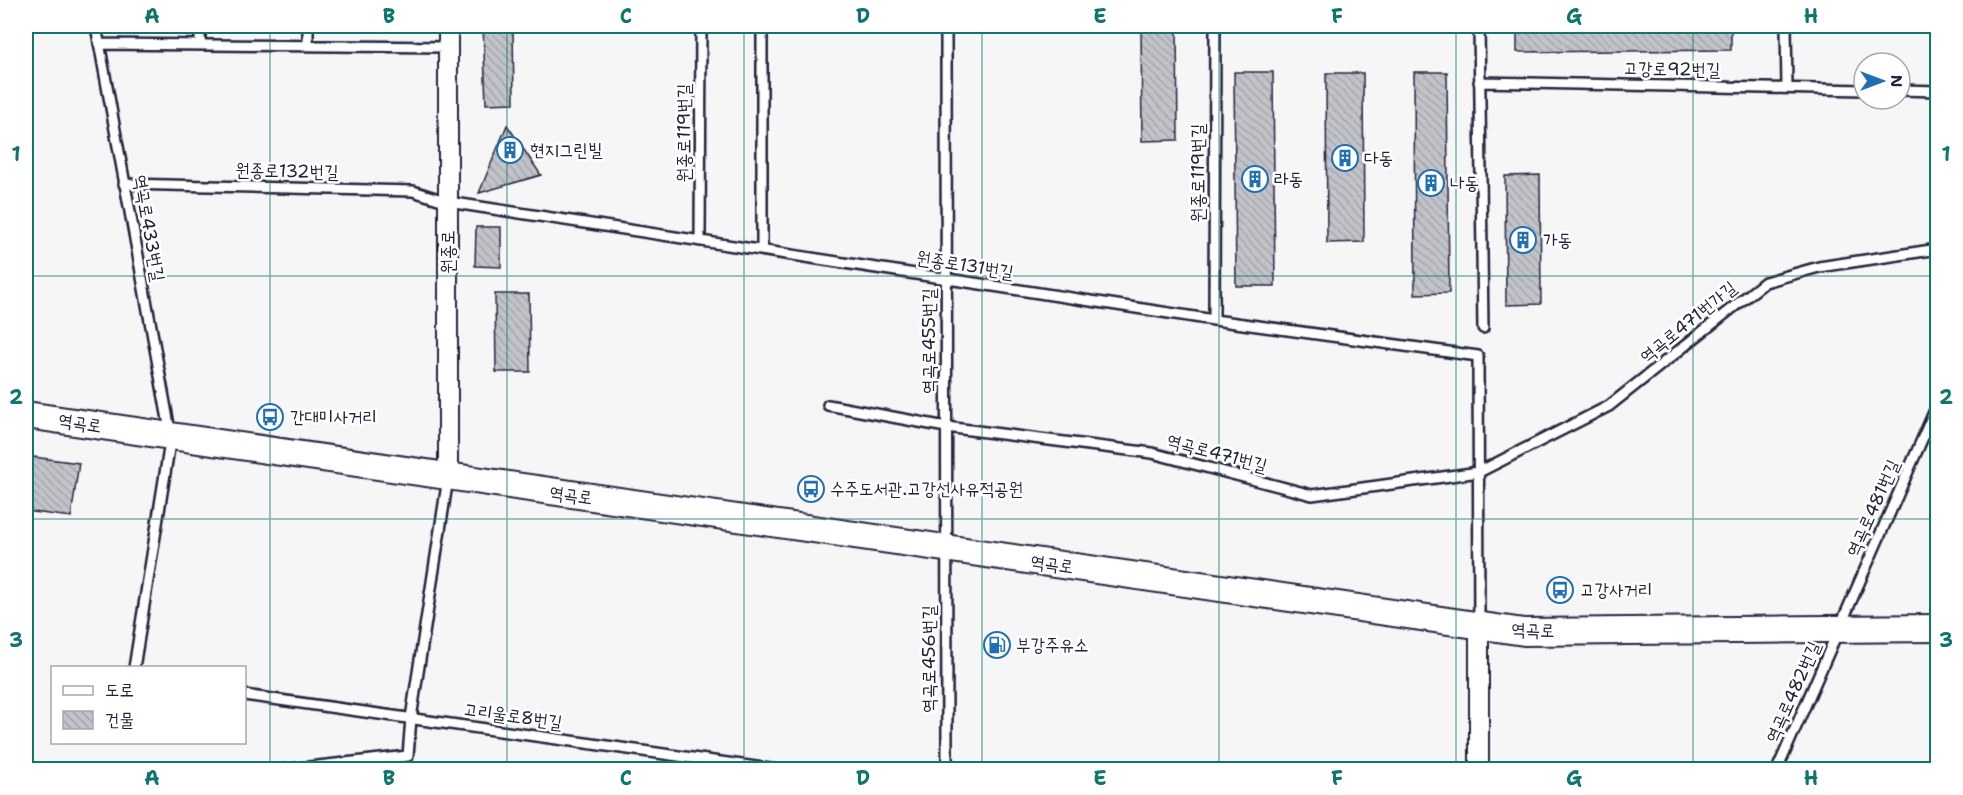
<svg xmlns="http://www.w3.org/2000/svg" width="1963" height="795" font-family="'Shantell Sans','Poor Story',sans-serif">
	<style>
		.green { fill: #d7d7db; stroke: #7c7c8b; stroke-width: 1.5 }
		.building { fill: url(#building-back-hatch); stroke: #22223b; stroke-width: 1.5 }
		.lines { fill: none; stroke-linecap: round; stroke-linejoin: round }
		.lane-casing { stroke: #22223b; stroke-width: 14 }
		.street-casing { stroke: #22223b; stroke-width: 22 }
		.secondary-casing { stroke: #22223b; stroke-width: 30 }
		.lane { stroke: #fff; stroke-width: 9 }
		.street { stroke: #fff; stroke-width: 18 }
		.secondary { stroke: #fff; stroke-width: 26 }
		.grid { fill: none; stroke: #0f766e; stroke-width: 1.5; stroke-opacity: 0.55 }
		.labels { text-anchor: middle; dominant-baseline: central; stroke-width: 5; stroke-linejoin: round; paint-order: stroke }
		.street-label { font-size: 18px; fill: #22223b; stroke: #fff }
		.poi-label { font-size: 18px; fill: #22223b; stroke: #fff; text-anchor: start }
		.neatline { fill: none; stroke: #0f766e; stroke-width: 2 }
		.grid-label { font-size: 20px; text-anchor: middle; font-weight: bold; fill: #0f766e }
	</style>
	<defs>
		<pattern id="building-back-hatch" width="6" height="6" patternUnits="userSpaceOnUse" patternTransform="scale(1.5)"><rect width="6" height="6" fill="#c2c2c9"/><path d="M-1 5l2 2M0 0l6 6M5-1l2 2" fill="none" stroke="#a6a6ae"/></pattern>
	</defs>
	<rect width="100%" height="100%" fill="#f6f6f7"/>
	<filter id="ink" filterUnits="userSpaceOnUse"><feTurbulence type="fractalNoise" baseFrequency=".0167" numOctaves="2"/><feDisplacementMap in="SourceGraphic" scale="12" xChannelSelector="R" yChannelSelector="G"/><feConvolveMatrix kernelMatrix="1 2 1 2 8 2 1 2 1" color-interpolation-filters="sRGB"/></filter>
	<g filter="url(#ink)">
		<path class="green" d="M432,761L535,769H423Z"/>
		<path class="building" d="M483,26H513L514,103L486,104Z
			M1141,26H1177L1178,140L1142,141Z
			M1517,26H1731V50L1517,52Z
			M1234,72H1273L1275,286H1236Z
			M1414,72H1447L1449,293L1415,294Z
			M1326,73H1363L1364,242L1327,243Z
			M507,125L541,175L479,193Z
			M1540,175L1541,304L1506,305L1505,176Z
			M476,227H501V267L475,266Z
			M495,294H529L530,372H496Z
			M33,457L79,463L71,517L26,511Z"/>
		<g class="lines">
			<defs>
				<path id="lane" d="M96,26L171,436L134,668
					M200,26V45
					M946,26L947,770
					M1479,26L1483,328
					M1786,26L1787,88
					M99,44L448,47
					M308,46V26
					M1479,82L1864,90
					M1900,90L1938,91
					M124,184L413,191L448,202L1214,320L1478,356L1479,624
					M700,241L701,26
					M762,250V26
					M1214,320L1215,26
					M828,405L946,427L1152,453L1312,495L1479,472L1609,406L1765,282L1819,267L1938,249
					M244,695L778,770
					M282,770L408,756L411,718L448,478
					M1777,770L1938,403"/>
				<path id="street" d="M448,26V478
					M1479,770V626"/>
				<path id="secondary" d="M26,415L1524,632L1938,628"/>
			</defs>
			<use href="#lane" class="lane-casing"/>
			<use href="#street" class="street-casing"/>
			<use href="#secondary" class="secondary-casing"/>
			<use href="#lane" class="lane"/>
			<use href="#street" class="street"/>
			<use href="#secondary" class="secondary"/>
		</g>
	</g>
	<path class="grid" d="M270,26V770M507,26V770M744,26V770M982,26V770M1219,26V770M1456,26V770M1693,26V770M26,276H1938M26,519H1938"/>
	<defs>
		<symbol id="building-ring" viewBox="-11 -11 22 22"><circle r="9.5" fill="#fff" stroke="#1f6fb2" stroke-width="1.5"/><path d="M-4-6H4V6H1V3H-1V6H-4ZM-2.5-4.3h1.7v1.8h-1.7ZM.8-4.3h1.7v1.8H.8ZM-2.5-1h1.7V.8h-1.7ZM.8-1h1.7V.8H.8Z" fill="#1f6fb2"/></symbol>
		<symbol id="bus-ring" viewBox="-11 -11 22 22"><circle r="9.5" fill="#fff" stroke="#1f6fb2" stroke-width="1.5"/><path d="M-5-6H5V4H4V6H2V4H-2V6H-4V4H-5ZM-3.5-4V0h7V-4ZM-3.5 1.2v1.5H-2V1.2ZM2 1.2v1.5H3.5V1.2Z" fill="#1f6fb2"/></symbol>
		<symbol id="fuel-ring" viewBox="-11 -11 22 22"><circle r="9.5" fill="#fff" stroke="#1f6fb2" stroke-width="1.5"/><path d="M-5.5-6h7V0h2V4h1.3V-2.5L3-4.5l.8-.8L6-3V5H2.5V1h-1V6h-7ZM-4.2-4.7v3.2H.2V-4.7Z" fill="#1f6fb2"/></symbol>
	</defs>
	<g fill-rule="evenodd">
		<use href="#building-ring" x="495" y="135" width="30" height="30"/>
		<use href="#building-ring" x="1330" y="143" width="30" height="30"/>
		<use href="#building-ring" x="1240" y="164" width="30" height="30"/>
		<use href="#building-ring" x="1416" y="168" width="30" height="30"/>
		<use href="#building-ring" x="1508" y="225" width="30" height="30"/>
		<use href="#bus-ring" x="255" y="402" width="30" height="30"/>
		<use href="#bus-ring" x="796" y="474" width="30" height="30"/>
		<use href="#bus-ring" x="1545" y="575" width="30" height="30"/>
		<use href="#fuel-ring" x="982" y="630" width="30" height="30"/>
	</g>
	<g class="labels">
		<g class="street-label">
			<text transform="translate(1672 69) rotate(1)">고강로92번길</text>
			<text transform="translate(684 133) rotate(-90)">원종로119번길</text>
			<text transform="translate(287 171) rotate(1)">원종로132번길</text>
			<text transform="translate(1198 173) rotate(-90)">원종로119번길</text>
			<text transform="translate(149 228) rotate(80)">역곡로433번길</text>
			<text transform="translate(448 252) rotate(-90)">원종로</text>
			<text transform="translate(965 265) rotate(9)">원종로131번길</text>
			<text transform="translate(1688 322) rotate(-39)">역곡로471번가길</text>
			<text transform="translate(929 341) rotate(-90)">역곡로455번길</text>
			<text transform="translate(80 423) rotate(9)">역곡로</text>
			<text transform="translate(1217 453) rotate(15)">역곡로471번길</text>
			<text transform="translate(571 495) rotate(8)">역곡로</text>
			<text transform="translate(1873 508) rotate(-66)">역곡로481번길</text>
			<text transform="translate(1052 564) rotate(8)">역곡로</text>
			<text transform="translate(1533 630) rotate(2)">역곡로</text>
			<text transform="translate(929 659) rotate(-90)">역곡로456번길</text>
			<text transform="translate(1793 692) rotate(-66)">역곡로482번길</text>
			<text transform="translate(513 716) rotate(8)">고리울로8번길</text>
		</g>
		<g class="poi-label">
			<text x="530" y="150">현지그린빌</text>
			<text x="1364" y="158">다동</text>
			<text x="1274" y="179">라동</text>
			<text x="1450" y="183">나동</text>
			<text x="1543" y="240">가동</text>
			<text x="290" y="417">간대미사거리</text>
			<text x="830" y="489">수주도서관.고강선사유적공원</text>
			<text x="1580" y="590">고강사거리</text>
			<text x="1016" y="645">부강주유소</text>
		</g>
	</g>
	<rect width="1963" height="795" fill="none" stroke="#fff" stroke-width="66"/>
	<rect x="51" y="666" width="195" height="78" fill="#ffffff" stroke="#a7a7b1" stroke-width="1.5"/>
	<rect x="63" y="686" width="30" height="9" fill="#ffffff" stroke="#a7a7b1" stroke-width="1.5"/>
	<text x="105" y="696" font-size="18" fill="#22223b">도로</text>
	<rect x="63" y="711" width="30" height="18" fill="url(#building-back-hatch)" stroke="#a7a7b1" stroke-width="1.5"/>
	<text x="105" y="726" font-size="18" fill="#22223b">건물</text>
	<g transform="translate(1882 81) rotate(90)"><circle r="28" fill="#ffffff" stroke="#a7a7b1" stroke-width="1.5"/>
	<path d="M0-4.5L10 22L0 15L-10 22Z" fill="#1f6fb2"/>
	<text y="-9" font-size="16" font-weight="bold" text-anchor="middle" fill="#22223b">N</text>
	</g>
	<rect x="33" y="33" width="1897" height="729" class="neatline"/>
	<g class="grid-label">
		<text x="152" y="23">A</text>
		<text x="389" y="23">B</text>
		<text x="626" y="23">C</text>
		<text x="863" y="23">D</text>
		<text x="1100" y="23">E</text>
		<text x="1337" y="23">F</text>
		<text x="1574" y="23">G</text>
		<text x="1811" y="23">H</text>
		<text x="16" y="161">1</text>
		<text x="1946" y="161">1</text>
		<text x="16" y="404">2</text>
		<text x="1946" y="404">2</text>
		<text x="16" y="647">3</text>
		<text x="1946" y="647">3</text>
		<text x="152" y="785">A</text>
		<text x="389" y="785">B</text>
		<text x="626" y="785">C</text>
		<text x="863" y="785">D</text>
		<text x="1100" y="785">E</text>
		<text x="1337" y="785">F</text>
		<text x="1574" y="785">G</text>
		<text x="1811" y="785">H</text>
	</g>
</svg>
